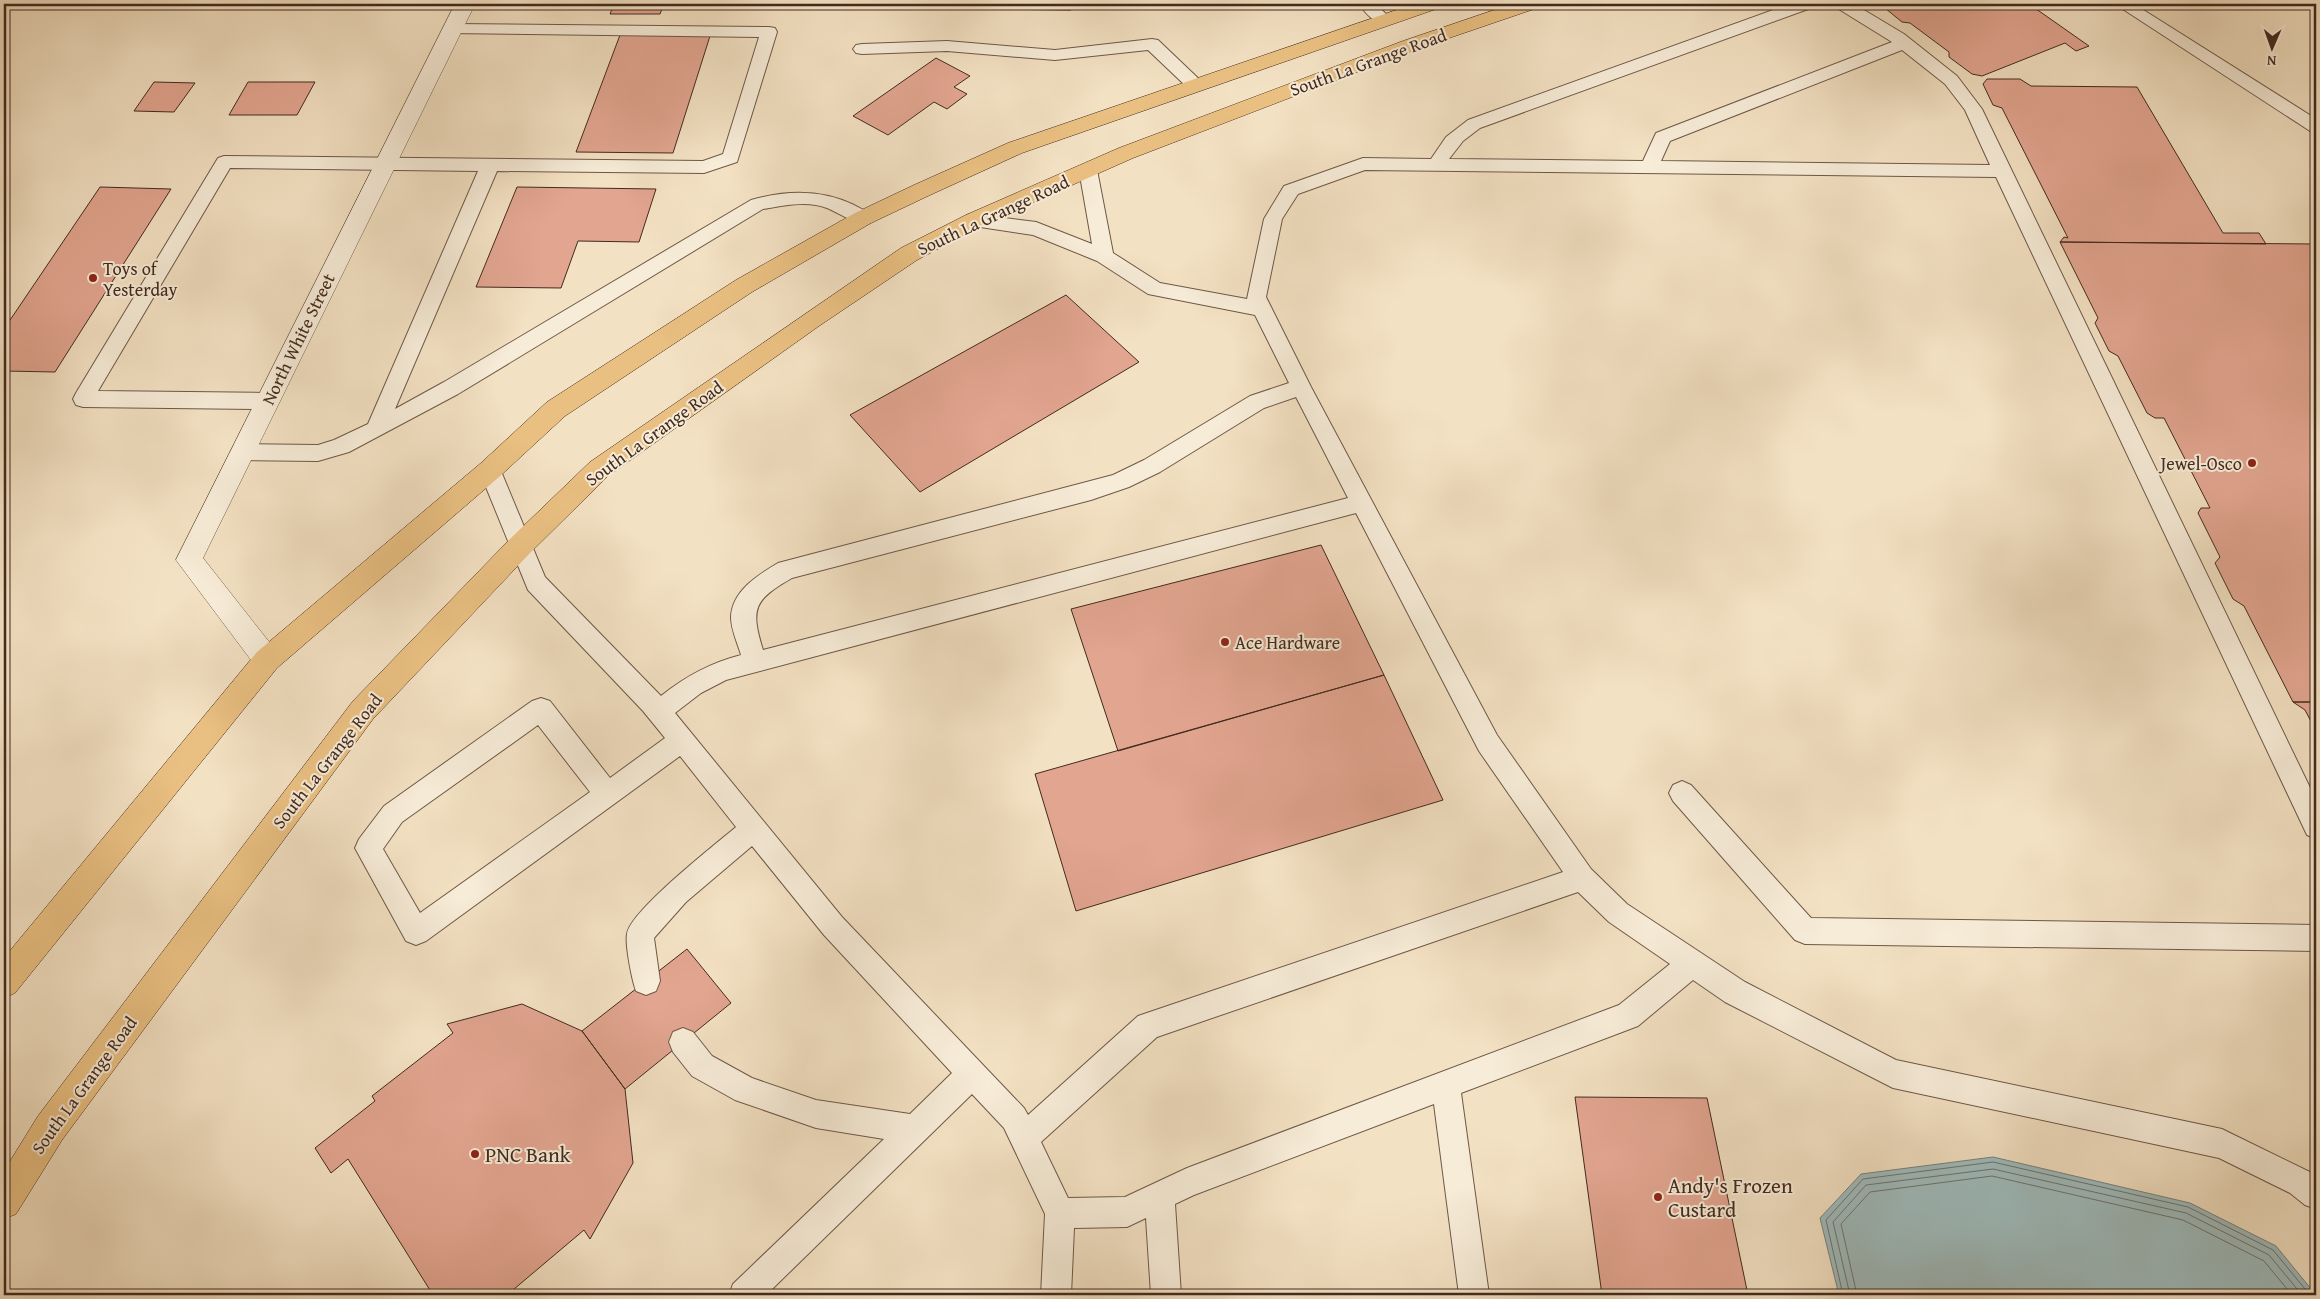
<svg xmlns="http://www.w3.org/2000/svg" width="2320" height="1299" font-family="'Gentium Book Plus',serif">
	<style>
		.water { fill: #9ebbbc; stroke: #79817d }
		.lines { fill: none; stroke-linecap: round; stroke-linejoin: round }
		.shore { stroke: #70726d; stroke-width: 1 }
		.building { fill: #e2a590; stroke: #422a1e }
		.lane-casing { stroke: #6e5847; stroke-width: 2 }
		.street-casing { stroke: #6e5847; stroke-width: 1 }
		.primary-casing { stroke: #422a1e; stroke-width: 1 }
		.lane { fill: #f7ecd8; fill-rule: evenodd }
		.street { fill: #f7ecd8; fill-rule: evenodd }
		.primary { fill: #eac082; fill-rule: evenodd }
		.poi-dot { fill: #8f2418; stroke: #f7ecd8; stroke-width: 2 }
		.labels { text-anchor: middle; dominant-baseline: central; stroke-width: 4; stroke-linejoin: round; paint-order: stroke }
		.street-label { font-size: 18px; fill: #422a1e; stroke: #f7ecd8 }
		.poi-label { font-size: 18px; fill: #422a1e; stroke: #f7ecd8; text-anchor: start }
		.near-poi-label { font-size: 21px; fill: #422a1e; stroke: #f7ecd8; text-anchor: start }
	</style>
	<rect width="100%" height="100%" fill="#f3e1c3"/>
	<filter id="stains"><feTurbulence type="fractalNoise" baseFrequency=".004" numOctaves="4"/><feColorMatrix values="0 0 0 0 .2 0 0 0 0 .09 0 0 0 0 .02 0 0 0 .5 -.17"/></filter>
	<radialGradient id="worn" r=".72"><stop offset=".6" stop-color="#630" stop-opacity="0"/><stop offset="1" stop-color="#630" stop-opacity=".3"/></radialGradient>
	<path class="water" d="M1993,1157L2190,1203L2276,1246L2316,1295H1839L1820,1218L1861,1174Z"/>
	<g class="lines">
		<path class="shore" d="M1843,1295L1826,1220L1863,1179L1993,1162L2188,1207L2273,1250L2310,1295
			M1850,1295L1833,1222L1866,1185L1993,1169L2186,1213L2269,1255L2302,1295
			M1857,1295L1841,1224L1870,1192L1992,1176L2183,1220L2264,1261L2292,1295"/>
	</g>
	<path class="building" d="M614,4H664L660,14H610Z
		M881,4H1071V10L880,8Z
		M1880,4H2029L2089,46L2076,51L2065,43L1982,76L1972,74L1949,57V52L1910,23L1902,22Z
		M620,35L710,36L673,153L576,152Z
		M936,58L970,76L954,87L967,94L947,109L934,102L888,135L853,116Z
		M1987,79H2020L2031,86L2137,87L2223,233H2259L2266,244L2060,242L2064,237L2068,238L2002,108L1993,105L1983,84Z
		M154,82L195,83L174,112L134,111Z
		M248,82H315L297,115H229Z
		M100,187L171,189L55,372L4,371V329Z
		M517,187L656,189L639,242L578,241L561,288L476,287Z
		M2060,242L2316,244V702H2293L2244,606L2233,599L2215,563L2220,557L2198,513L2201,508H2210L2164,418H2155L2147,413L2118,356L2109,351L2095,323L2098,318Z
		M1066,295L1139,362L920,492L850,415Z
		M1321,545L1384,675L1118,751L1071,609Z
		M1384,675L1443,800L1076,911L1035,774Z
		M2293,702H2316V731L2305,710Z
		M687,949L731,1003L625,1089L582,1031Z
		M522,1004L582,1031L625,1089L633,1163L590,1239L584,1230L507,1295H433L348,1159L331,1173L315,1148L375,1101L372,1096L453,1033L447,1024Z
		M1575,1097L1707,1098L1748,1295H1602Z"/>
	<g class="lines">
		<defs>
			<path id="lane" d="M1359,4H1376L1392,20L1390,24C1377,27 1366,14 1359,4Z
				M1790,4H1813L1811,8L1480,128L1463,141L1449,159L1643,161L1656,133L1892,42L1837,8L1835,4H1854L1904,34L1957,76L1982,109L2316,800V839L2307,835L1996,177L1365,170L1298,194L1282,219L1266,297L1311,387L1497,735L1591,869L1627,904L1745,982L1896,1060L2222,1129L2232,1134L2316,1175V1209L2305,1205L2290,1193L2219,1158L1893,1088L1725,1002L1693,980L1638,1026L1461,1093L1489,1295H1459L1434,1104L1194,1195L1175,1204L1181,1295H1151L1146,1218L1127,1227L1074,1228L1071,1295H1041L1045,1214L1004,1128L972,1094L766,1295H729L733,1284L884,1139L816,1128L735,1100L692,1076L673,1052L669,1042L673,1032L683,1028L693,1032L712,1056L752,1078L816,1100L910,1114L952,1073L824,935L752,846L686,902L654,938L660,981L656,991L646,995L636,991C632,980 625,945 627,934C630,911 716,844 736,827L680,756L426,941L416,945L406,941L355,848L359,839L384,806L532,701L541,698L550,701L610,778L665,738L643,711L528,590L479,470L482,464L490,461L498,464L545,577L661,696C686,676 710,663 741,655C738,644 731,630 731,617C732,591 758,575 778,563L1113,475L1144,460L1250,396L1289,383L1255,315L1148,294L1097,261L1033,235L967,225L965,220L967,215L974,214L1036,222L1092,244L1079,170L1082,166L1088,164L1094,166L1097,170L1113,253L1160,283L1247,299L1264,219L1284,186L1363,158L1431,159L1446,137L1468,120ZM1902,50L1945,84L1965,110L1990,165L1661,161L1670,141ZM1296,397L1348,498L763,650C750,608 754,600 792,578L1091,500L1129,487L1160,472L1264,408ZM1356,513L1479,751L1563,872L1138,1016L1028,1115L1024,1108L842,917L675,713L701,693L726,680ZM538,725L590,792L420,913L383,849L402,822ZM1578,892L1609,922L1670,964L1619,1005L1187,1168L1125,1197L1068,1198L1041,1142L1157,1037Z
				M2115,4H2134L2316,119V133L2310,131Z
				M452,24L769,27L775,28L777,32L737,162L704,173L497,171L395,409L444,382L751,200C786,190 821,189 854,205C861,209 868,211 872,218L870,223L863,224C850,221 839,213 827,208C807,200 783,206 763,209L458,394L349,452L318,461L242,460L234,458L231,452L234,446L242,444L318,445L334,440L368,424L478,171L230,168L98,391L267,393L274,395L277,401L274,407L267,409L83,407L76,405L73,399L76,393L218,158L224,156L703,161L723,154L759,37L446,33L444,29L446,25Z
				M1152,39L1158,40L1201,81L1204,85L1201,89H1189L1148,50L1055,60L947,51L862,54L856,53L853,49L856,45L862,44L947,41L1055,50Z
				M1682,781L1691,785L1811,918L2316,925V951L1805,944L1795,940L1673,801L1669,793L1673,785Z"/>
			<path id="street" d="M455,4H475L203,558L277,652L281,660L277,668L267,672L257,668L176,560Z"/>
			<path id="primary" d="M1414,4H1442L1439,8L1022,153L930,195L871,223L752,292L565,416L499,477L277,668L15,993L4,998V958L257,652L481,463L547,402L736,280L855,213L914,185L1008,143Z
				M1512,4H1540L1537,8L1417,49L1133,158L982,225L917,260L819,326L608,476L530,553L373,719L62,1140L16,1214L4,1219V1171L38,1116L353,701L512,537L590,462L901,248L966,215L1119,148L1403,41Z"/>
		</defs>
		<use href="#lane" class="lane-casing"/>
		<use href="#street" class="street-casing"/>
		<use href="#primary" class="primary-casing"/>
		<use href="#lane" class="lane"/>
		<use href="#street" class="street"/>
		<use href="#primary" class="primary"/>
	</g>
	<g class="poi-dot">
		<circle cx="93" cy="278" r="5"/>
		<circle cx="2252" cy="463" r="5"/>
		<circle cx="1225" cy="642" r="5"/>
		<circle cx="475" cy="1154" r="5"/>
		<circle cx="1658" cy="1197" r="5"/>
	</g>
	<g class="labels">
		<g class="street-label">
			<text transform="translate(1368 62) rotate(-20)">South La Grange Road</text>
			<text transform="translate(993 215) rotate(-25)">South La Grange Road</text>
			<text transform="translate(298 339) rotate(-64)">North White Street</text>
			<text transform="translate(654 433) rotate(-36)">South La Grange Road</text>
			<text transform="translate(327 761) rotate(-52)">South La Grange Road</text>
			<text transform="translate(84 1085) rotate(-54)">South La Grange Road</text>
		</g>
		<g class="poi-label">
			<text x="103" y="268">Toys of<tspan x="103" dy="21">Yesterday</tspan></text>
			<text x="2242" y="463" text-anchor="end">Jewel-Osco</text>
			<text x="1235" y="642">Ace Hardware</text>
		</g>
		<g class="near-poi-label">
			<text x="485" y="1154">PNC Bank</text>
			<text x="1668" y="1185">Andy's Frozen<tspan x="1668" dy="24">Custard</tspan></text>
		</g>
	</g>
	<rect width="2320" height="1299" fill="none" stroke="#f3e1c3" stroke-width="20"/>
	<rect x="5" y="5" width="2310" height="1289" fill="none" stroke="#422a1e" stroke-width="2.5"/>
	<rect x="10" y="10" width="2300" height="1279" fill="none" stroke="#422a1e"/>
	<g transform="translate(2272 48) rotate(182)" stroke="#f7ecd8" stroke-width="4" paint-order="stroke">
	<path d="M0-4L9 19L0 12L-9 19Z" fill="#422a1e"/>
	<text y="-8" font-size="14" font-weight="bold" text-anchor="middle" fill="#422a1e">N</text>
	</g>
	<rect width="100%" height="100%" filter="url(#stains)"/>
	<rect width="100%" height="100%" fill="url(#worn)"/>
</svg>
